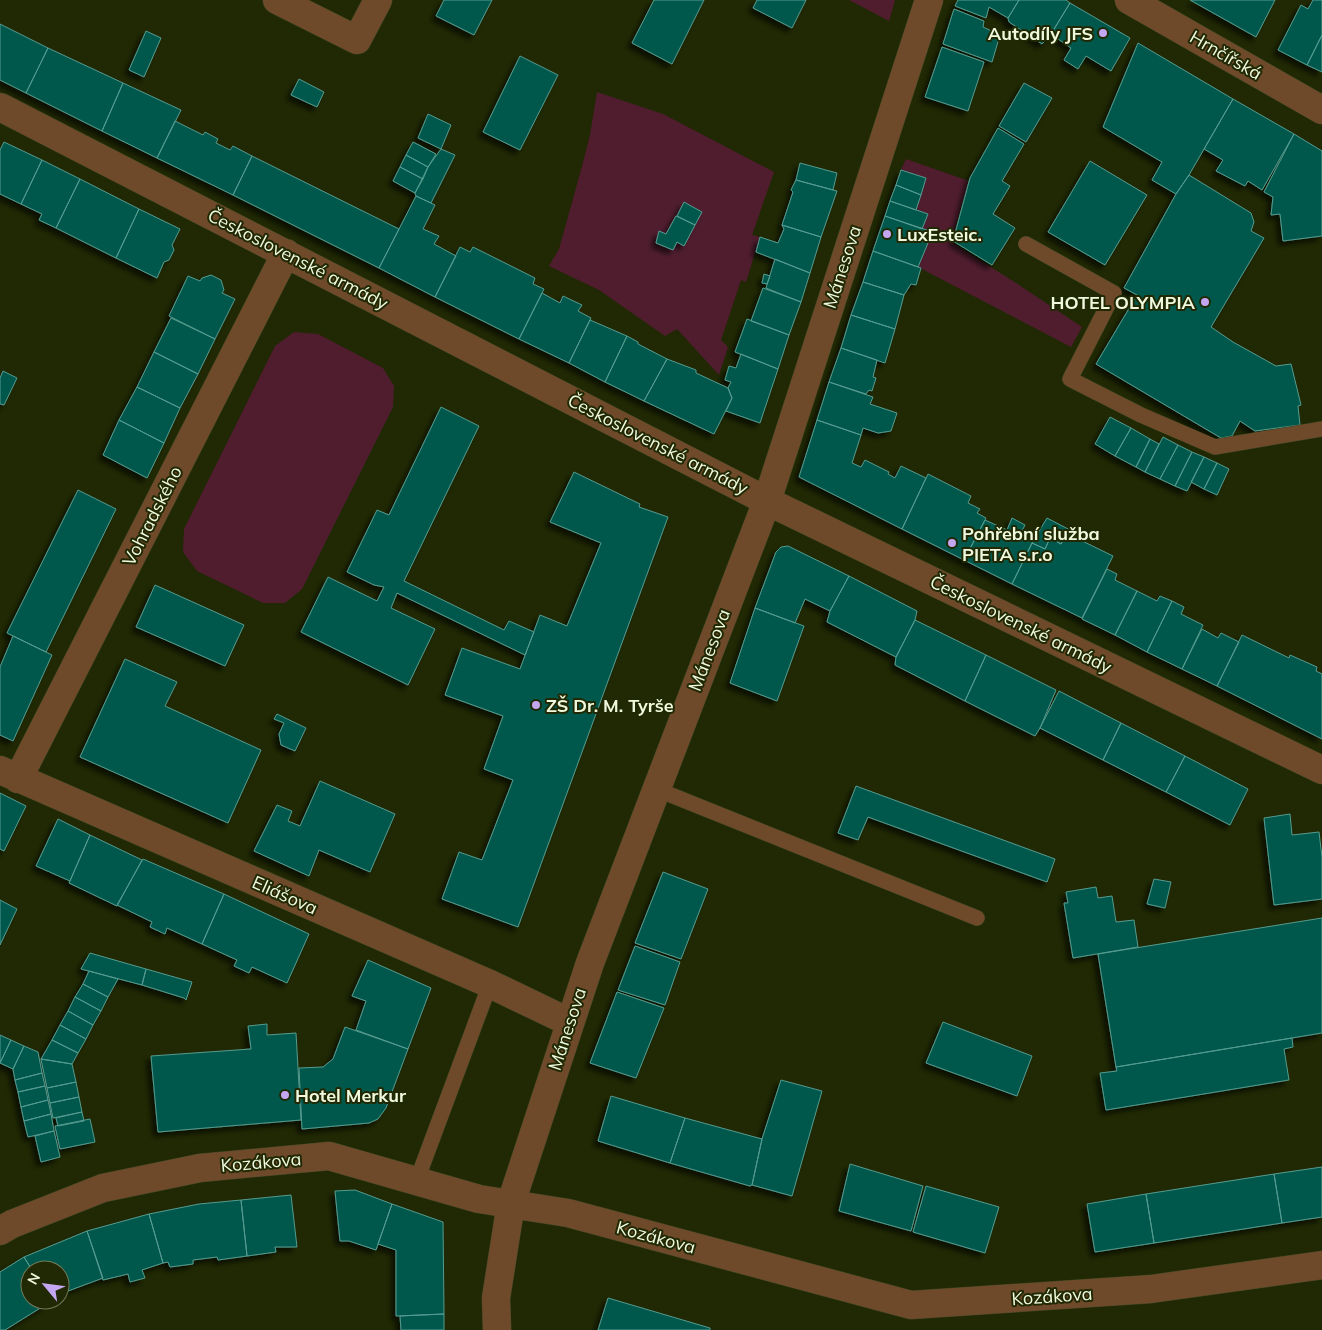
<svg xmlns="http://www.w3.org/2000/svg" width="1322" height="1330" font-family="Mulish,sans-serif">
	<style>
		.green { fill: #501d2f }
		.building { fill: #00584e; stroke: #559b8f; filter: url(#shadow) }
		.lines { fill: none; stroke-linecap: round; stroke-linejoin: round }
		.service-casing { stroke: #3d4622; stroke-width: 16 }
		.minor-casing { stroke: #3d4622; stroke-width: 29 }
		.service { stroke: #6f4a2a; stroke-width: 15 }
		.minor { stroke: #6f4a2a; stroke-width: 28 }
		.poi-dot { fill: #c4a7f2; stroke: #202903; stroke-width: 2 }
		.labels { text-anchor: middle; dominant-baseline: central; stroke-width: 4; stroke-linejoin: round; paint-order: stroke }
		.poi-label { font-size: 18px; font-weight: bold; fill: #f0f9dd; stroke: #202903; text-anchor: start }
		.street-label { font-size: 18px; fill: #f0f9dd; stroke: #202903 }
	</style>
	<defs>
		<filter id="shadow"><feDropShadow dx="-4.5" dy="4.5" stdDeviation="2.5" flood-color="#0009"/></filter>
	</defs>
	<rect width="100%" height="100%" fill="#202903"/>
	<path class="green" d="M849,0H895L889,21Z
		M597,92L663,114L774,172L752,235L760,237L746,282L741,280L721,340L728,347L719,375L677,329L665,336L599,290L549,266L559,249L581,170L590,135Z
		M906,159L969,181L951,242L1019,285L1082,327L1071,347L918,267L928,243L924,241L927,231L922,229L928,214L916,210L926,178L901,170Z
		M294,332L318,334L383,368L394,386L393,407L302,589L285,603H263L197,571L183,552L184,529L275,346Z"/>
	<path class="building" d="M444,0H492L474,35L436,16Z
		M654,0H704L672,64L632,43Z
		M757,0H806L792,28L753,8Z
		M958,0H1019L1008,18L989,7L986,18L955,6Z
		M1019,0H1066L1070,3L1051,34L1042,44L1009,22L1008,18Z
		M1190,0H1275L1256,37Z
		M1313,0H1322V35L1307,65L1278,50L1301,5L1308,9Z
		M1070,3L1130,38L1111,71L1086,56L1078,69L1064,60L1071,48L1051,34Z
		M954,9L984,21L983,27L1000,35L992,62L943,44Z
		M0,24L48,48L26,93L0,80Z
		M146,31L161,38L144,77L129,70Z
		M1322,35V72L1307,65Z
		M1138,43L1233,99L1189,175L1176,194L1152,180L1162,162L1103,127Z
		M942,47L984,62L968,111L925,97Z
		M48,48L123,83L102,131L26,93Z
		M520,56L558,75L520,150L483,132Z
		M299,79L324,92L317,107L291,95Z
		M123,83L181,110L157,158L102,131Z
		M1024,83L1052,98L1026,142L999,126Z
		M1233,99L1294,134L1262,190L1248,181L1245,186L1216,171L1223,160L1204,149Z
		M428,114L451,125L441,149L418,138Z
		M175,121L203,135L205,132L218,139L216,143L230,150L233,146L252,156L233,195L157,158Z
		M998,128L1024,144L1002,181L1010,186L993,214L1015,228L992,265L953,241L970,178Z
		M1294,134L1322,151V236L1283,241L1280,214L1271,215L1273,197L1264,192Z
		M4,142L42,160L21,204L0,194V150Z
		M413,142L436,154L428,167L406,155Z
		M441,149L455,155L431,203L416,196L415,193L428,167Z
		M406,155L428,167L423,179L400,167Z
		M252,156L399,229L379,268L233,195Z
		M42,160L80,179L56,228L39,220L42,214L21,204Z
		M1090,161L1147,195L1105,265L1048,232Z
		M800,163L837,173L833,190L796,180Z
		M400,167L423,179L415,193L393,181Z
		M901,170L926,178L921,195L896,185Z
		M1189,175L1251,213L1254,222L1251,231L1264,238L1211,327L1233,342L1276,366L1291,364L1301,405L1298,406L1300,425L1255,431L1240,421L1232,436L1221,438L1096,364L1137,295L1124,288L1176,194Z
		M80,179L139,209L116,258L56,228Z
		M796,180L837,191L821,237L782,225L793,192L791,190Z
		M896,185L921,195L916,210L890,201Z
		M416,196L435,205L423,229L439,236L434,244L456,256L435,297L379,268Z
		M890,201L928,214L922,229L885,216Z
		M684,202L702,212L695,225L677,216Z
		M139,209L180,229L172,245L174,250L169,260L164,262L157,278L116,258Z
		M676,216L695,225L684,246L677,242L673,250L656,243L659,231L666,234Z
		M885,216L927,230L924,241L928,243L918,267L873,251Z
		M782,225L821,237L810,273L756,252L760,237L778,243L784,229Z
		M460,247L470,252L473,247L535,278L533,284L544,289L519,339L435,297Z
		M873,251L921,268L916,285L911,284L904,295L863,282Z
		M775,259L810,273L801,302L766,288Z
		M764,274L770,276L767,284L762,283Z
		M211,275L221,280L224,290L222,293L235,299L215,339L169,316L188,276L200,281L202,278Z
		M863,282L904,295L895,329L851,315Z
		M763,288L801,302L789,335L751,321Z
		M542,293L560,303L563,296L582,305L578,311L591,318L569,363L519,339Z
		M851,315L895,329L885,363L841,348Z
		M171,318L215,339L198,374L154,352Z
		M747,319L789,335L778,369L735,352Z
		M590,320L627,336L605,382L569,363Z
		M627,336L638,342V344L667,359L644,401L605,382Z
		M841,348L877,360L873,377L876,378L872,391L869,390L866,394L829,382Z
		M154,352L198,374L180,408L137,387Z
		M741,354L778,369L760,423L726,411L732,398L728,388L731,382L725,380L729,366L736,368Z
		M667,359L696,370V373L728,388L732,398L714,434L644,401Z
		M3,371L17,378L4,405L0,404V378Z
		M829,382L873,397L870,404L897,413L891,431L878,433L863,428L861,435L817,420Z
		M137,387L180,408L164,443L119,420Z
		M441,407L479,426L404,581L504,630L509,621L534,632L525,655L397,593L391,608L435,629L408,685L301,632L328,577L377,601L384,587L374,585L347,572L377,510L389,515Z
		M1110,417L1131,428L1115,456L1095,444Z
		M119,420L164,443L147,478L103,455Z
		M817,420L861,435L852,463L861,467L865,460L889,472L888,474L895,478L901,466L926,478L902,529L799,477Z
		M1131,428L1150,439L1136,467L1115,456Z
		M1163,437L1178,445L1160,479L1145,472Z
		M1150,439L1159,444L1145,472L1136,467Z
		M1178,445L1192,452L1175,486L1160,479Z
		M1192,452L1204,457L1187,491L1175,486Z
		M1204,457L1217,463L1204,489L1191,482Z
		M1217,463L1229,469L1217,495L1204,489Z
		M574,472L640,504L639,507L668,517L518,927L442,899L459,852L482,860L513,780L484,769L503,716L445,695L462,648L520,669L540,615L567,626L601,543L550,522Z
		M928,474L971,496L968,503L980,509L977,513L986,518L964,560L902,529Z
		M78,490L116,509L46,652L7,633Z
		M1012,518L1025,525L1022,531L1035,537L1012,584L964,560L985,520L1007,530Z
		M1047,518L1070,530L1067,534L1066,533L1061,544L1050,538L1045,549L1032,543Z
		M1066,533L1113,556L1082,618L1012,584L1032,543L1045,549L1050,538L1061,544Z
		M788,546L849,576L830,611L805,599L795,623L755,608L776,552L781,547Z
		M1107,569L1117,574L1115,580L1137,591L1115,635L1082,619Z
		M849,576L917,611L915,620L896,657L827,622L830,611Z
		M155,585L244,625L225,666L136,627Z
		M1137,591L1157,601L1160,596L1172,601L1147,652L1115,635Z
		M1172,601L1184,607L1181,614L1203,625L1182,669L1147,652Z
		M755,608L804,626L777,701L730,683Z
		M915,620L986,655L965,701L895,665L896,657Z
		M1202,629L1218,638L1221,633L1239,642L1217,686L1182,669Z
		M1242,635L1289,658L1290,655L1317,667L1316,671L1322,674V739L1217,686Z
		M13,636L52,655L13,741L0,735V667Z
		M986,655L1056,690L1040,728L1035,736L965,701Z
		M125,659L177,682L165,706L261,750L228,823L80,757Z
		M1059,691L1121,723L1103,760L1040,728Z
		M277,714L306,728L295,751L281,745L279,734L284,723L274,719Z
		M1121,723L1185,756L1166,792L1103,760Z
		M1185,756L1248,789L1230,825L1166,792Z
		M320,781L395,814L370,872L319,850L309,876L254,851L277,805L292,811L288,821L300,826Z
		M856,786L1055,859L1047,882L868,817L858,840L838,833Z
		M0,793L26,806L4,851L0,849Z
		M1290,814L1292,835L1319,832L1322,857V899L1274,905L1264,818Z
		M58,819L90,835L70,881L36,866Z
		M90,835L142,860L117,906L69,883Z
		M143,859L224,894L202,944L167,928L165,934L150,927L152,922L117,905Z
		M663,872L708,889L681,959L635,943Z
		M1154,879L1171,882L1165,908L1147,904Z
		M1096,887L1098,898L1112,896L1116,922L1134,920L1138,947L1073,958L1064,903H1068L1066,892Z
		M224,894L309,934L287,983L252,967L249,973L234,966L237,960L202,944Z
		M0,900L17,909L0,945Z
		M1322,918V1033L1116,1067L1098,954Z
		M635,946L680,962L665,1005L618,990Z
		M90,953L146,969L142,985L81,969Z
		M368,960L431,988L408,1049L356,1030L366,1001L352,996Z
		M146,969L192,982L186,1000L184,998L142,985Z
		M89,971L118,979L108,997L83,984Z
		M83,984L108,997L101,1011L75,997Z
		M617,992L664,1008L636,1078L590,1063Z
		M75,997L101,1011L93,1025L68,1011Z
		M68,1011L93,1025L86,1039L60,1025Z
		M943,1022L1032,1056L1017,1096L926,1063Z
		M267,1024V1035L296,1033L301,1120L158,1132L151,1056L251,1049L248,1026Z
		M60,1025L86,1039L78,1053L52,1040Z
		M345,1027L408,1049L386,1108L378,1119L369,1123L302,1129L299,1068L323,1067L333,1059Z
		M0,1035L11,1040L0,1063Z
		M1292,1038L1293,1047L1284,1049L1289,1080L1106,1110L1100,1073L1117,1071L1116,1067Z
		M11,1040L24,1046L13,1069L0,1063Z
		M52,1040L78,1053L72,1064L41,1059Z
		M24,1046L38,1052L42,1073L15,1080L13,1069Z
		M41,1059L72,1064L76,1082L47,1088Z
		M42,1073L45,1086L18,1092L15,1080Z
		M781,1080L822,1091L792,1196L752,1185L762,1139Z
		M76,1082L79,1097L50,1103L47,1088Z
		M45,1086L48,1100L21,1107L18,1092Z
		M611,1096L685,1118L670,1163L598,1141Z
		M79,1097L82,1112L53,1118L50,1103Z
		M48,1100L51,1114L24,1121L21,1107Z
		M82,1112L84,1121L58,1126L56,1118Z
		M51,1114L54,1131L28,1137L24,1121Z
		M685,1118L762,1139L752,1185L750,1186L670,1163Z
		M90,1119L95,1142L60,1149L55,1126Z
		M54,1131L60,1157L41,1162L35,1136Z
		M850,1164L923,1186L911,1231L839,1211Z
		M1322,1167V1217L1282,1223L1274,1174Z
		M1274,1174L1282,1223L1154,1243L1146,1194Z
		M926,1186L999,1207L985,1253L913,1232Z
		M355,1190L392,1204L376,1250L349,1241H340L335,1191Z
		M1146,1194L1154,1243L1095,1252L1087,1204Z
		M291,1195L297,1247H275L276,1252L247,1256L241,1200Z
		M241,1200L247,1256L218,1260L217,1257L193,1260V1264L170,1267L168,1262L163,1263L149,1214L199,1204Z
		M392,1204L443,1222L444,1314L396,1316V1250L378,1244Z
		M149,1214L163,1263L142,1270L145,1278L130,1282L128,1274L103,1280L87,1231Z
		M87,1231L103,1278L60,1294V1270H32L24,1257Z
		M24,1257L32,1270H30V1300H49L50,1302L5,1330H0V1272Z
		M608,1298L710,1328V1330H598Z
		M444,1314V1330H401L400,1316Z"/>
	<g class="lines">
		<defs>
			<path id="service" d="M1026,244L1114,293L1070,379L1141,415L1215,447L1322,429
				M656,789L977,918
				M417,1180L490,984"/>
			<path id="minor" d="M277,0L357,40L378,0
				M1129,0L1322,110
				M0,107L767,501L1322,770
				M0,770L490,984L569,1022
				M18,779L286,253
				M0,1231L12,1224L103,1188L200,1168L329,1156L479,1199L568,1213L911,1305L1151,1289L1322,1265
				M497,1330L496,1298L511,1203L590,963L767,501L929,0"/>
		</defs>
		<use href="#service" class="service-casing"/>
		<use href="#minor" class="minor-casing"/>
		<use href="#service" class="service"/>
		<use href="#minor" class="minor"/>
	</g>
	<g class="poi-dot">
		<circle cx="1103" cy="33" r="5"/>
		<circle cx="887" cy="234" r="5"/>
		<circle cx="1205" cy="302" r="5"/>
		<circle cx="952" cy="543" r="5"/>
		<circle cx="536" cy="705" r="5"/>
		<circle cx="285" cy="1095" r="5"/>
	</g>
	<g class="labels">
		<g class="poi-label">
			<text x="1093" y="33" text-anchor="end">Autodíly JFS</text>
			<text x="897" y="234">LuxEsteic.</text>
			<text x="1195" y="302" text-anchor="end">HOTEL OLYMPIA</text>
			<text x="962" y="533">Pohřební služba<tspan x="962" dy="21">PIETA s.r.o</tspan></text>
			<text x="546" y="705">ZŠ Dr. M. Tyrše</text>
			<text x="295" y="1095">Hotel Merkur</text>
		</g>
		<g class="street-label">
			<text transform="translate(1226 55) rotate(30)">Hrnčířská</text>
			<text transform="translate(298 259) rotate(27)">Československé armády</text>
			<text transform="translate(842 267) rotate(-72)">Mánesova</text>
			<text transform="translate(658 444) rotate(27)">Československé armády</text>
			<text transform="translate(152 516) rotate(-63)">Vohradského</text>
			<text transform="translate(1021 624) rotate(26)">Československé armády</text>
			<text transform="translate(709 650) rotate(-69)">Mánesova</text>
			<text transform="translate(285 895) rotate(24)">Eliášova</text>
			<text transform="translate(567 1029) rotate(-72)">Mánesova</text>
			<text transform="translate(261 1162) rotate(-5)">Kozákova</text>
			<text transform="translate(656 1237) rotate(15)">Kozákova</text>
			<text transform="translate(1052 1296) rotate(-4)">Kozákova</text>
		</g>
	</g>
	<g transform="translate(45 1285) rotate(299)"><circle r="24" fill="#202903" stroke="#737c5a"/>
	<path d="M0-4L9 19L0 12L-9 19Z" fill="#c4a7f2"/>
	<text y="-8" font-size="14" font-weight="bold" text-anchor="middle" fill="#f0f9dd">N</text>
	</g>
</svg>
